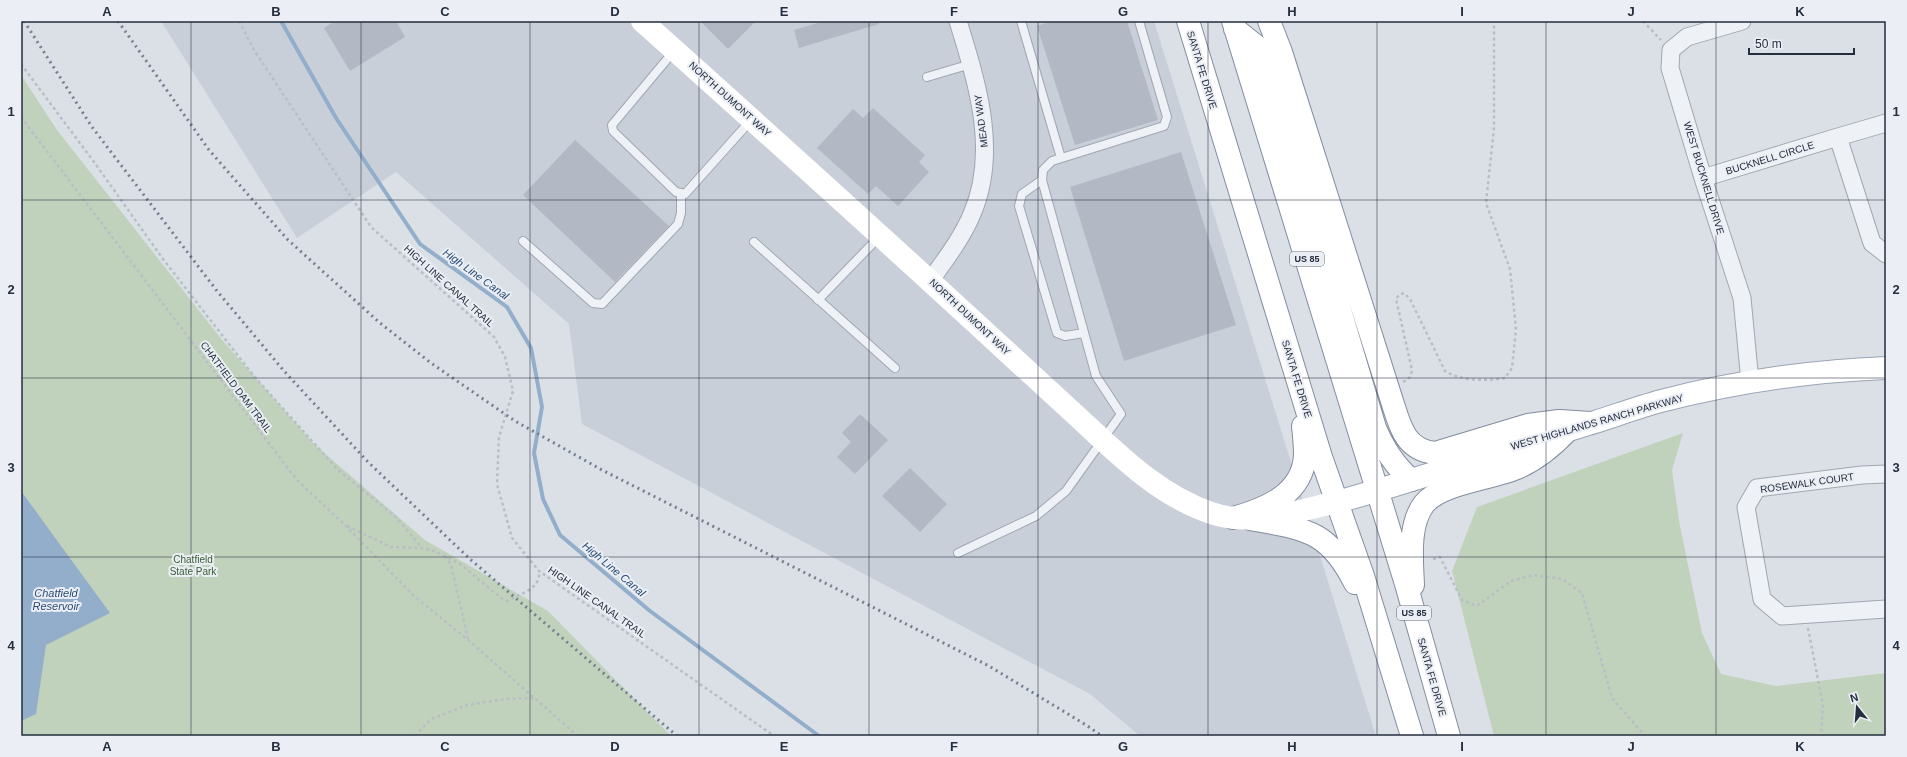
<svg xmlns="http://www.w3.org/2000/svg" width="1907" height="757" font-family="Arial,sans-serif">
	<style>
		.built { fill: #c9cfd9 }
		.green { fill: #c1d2bc }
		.water { fill: #93aecb }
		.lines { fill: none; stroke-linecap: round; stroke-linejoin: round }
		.stream { stroke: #93aecb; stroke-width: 4 }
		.building { fill: #b2b9c4 }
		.lane-casing { stroke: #a0a7b1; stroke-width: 10 }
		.street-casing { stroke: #a0a7b1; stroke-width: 19 }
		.primary-casing { stroke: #9aa4b4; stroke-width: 24 }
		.highway-casing { stroke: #828d9f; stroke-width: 24 }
		.path { stroke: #b9bec5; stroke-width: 2.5; stroke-dasharray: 3 3; stroke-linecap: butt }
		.lane { stroke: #eef1f5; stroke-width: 8 }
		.street { stroke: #eef1f5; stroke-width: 17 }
		.secondary { stroke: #fff; stroke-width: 22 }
		.primary { stroke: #fff; stroke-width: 22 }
		.highway { stroke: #fff; stroke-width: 22 }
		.rail { stroke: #747f92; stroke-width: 3; stroke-dasharray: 2 4; stroke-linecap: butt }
		.grid { fill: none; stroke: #242e3e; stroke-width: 1; stroke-opacity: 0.55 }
		.labels { text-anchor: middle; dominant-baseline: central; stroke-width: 4; stroke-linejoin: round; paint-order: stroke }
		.shield { fill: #ebeff5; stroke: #606875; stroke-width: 1 }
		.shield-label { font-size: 9px; font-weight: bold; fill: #242e3e }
		.street-label { font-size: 10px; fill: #242e3e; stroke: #ebeff5 }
		.park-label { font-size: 10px; fill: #385b31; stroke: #ebeff5 }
		.water-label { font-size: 11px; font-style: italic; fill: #2c4c75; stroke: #ebeff5 }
		.neatline { fill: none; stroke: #242e3e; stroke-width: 1.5 }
		.grid-label { font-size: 13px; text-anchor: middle; font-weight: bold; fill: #242e3e }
	</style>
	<rect width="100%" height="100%" fill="#dbe0e7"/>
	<path class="built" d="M161,21H1154L1376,736H1140L1090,694L582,424L569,324L396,172L297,238Z"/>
	<path class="green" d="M21,75L57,130L223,341L315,445L425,540L548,611L671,736H21Z
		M1683,433L1672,470L1679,521L1702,633L1721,674L1776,686L1886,673V736H1494L1452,571L1477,507Z"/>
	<path class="water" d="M21,491L110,613L46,645L36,714L21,721Z"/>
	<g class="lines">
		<path class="stream" d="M281,21L336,118L420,244L507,307L531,348L542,407L534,453L543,499L560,535L650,611L819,736"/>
	</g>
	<path class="building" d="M335,21H396L405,37L350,71L324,28Z
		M700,21H756L728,49Z
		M824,21H878L879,24L799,48L794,30Z
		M1052,21H1127L1158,120L1075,145L1037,26Z
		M873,108L925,155L919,162L929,172L898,206L876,186L868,194L817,148L853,109L863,118Z
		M575,140L669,226L615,282L523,195Z
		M1181,152L1236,325L1124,361L1070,187Z
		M860,414L888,440L855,474L837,457L851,442L842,433Z
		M910,468L947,504L920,532L882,496Z"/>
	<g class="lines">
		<defs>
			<path id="lane" d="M1021,21L1061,158
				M674,51L612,125L613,131L676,192L685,194L752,119
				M927,77L971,64
				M1042,180L1022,194L1019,206L1057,333L1065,336L1084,333
				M523,241L593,303L602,304L678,224L681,213V194
				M754,242L895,368
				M818,300L880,236
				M958,553L1036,516L1066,491L1121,414L1096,376L1042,180L1043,170L1052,161L1164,126L1167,117L1139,21"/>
			<path id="street" d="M1742,21L1687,37L1671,50L1670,68L1703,178L1742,298L1750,382
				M1886,123L1838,137L1872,243L1886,254
				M1703,178L1838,137
				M930,281C945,260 962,238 972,214C999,151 977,83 958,21
				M1886,474L1862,475L1757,488L1746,507L1762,599L1782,616L1886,609"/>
			<path id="primary" d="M1337,502C1424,478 1509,448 1595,422C1617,415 1639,407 1661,401C1734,382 1811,371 1886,368"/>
			<path id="highway" d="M1188,21L1321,457L1363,576L1412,736
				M1233,21L1406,584L1449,736
				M1269,21L1281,52L1392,401C1400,426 1405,450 1435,453L1528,425L1559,421L1591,423
				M1235,29L1260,49L1265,58L1375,428C1383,447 1395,466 1411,480
				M1233,518C1266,509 1303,494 1305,455C1305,445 1304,436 1303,426
				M1250,519C1304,529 1328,529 1355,583
				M1413,585C1412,560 1408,525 1424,504C1441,483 1492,479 1517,468C1538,459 1553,446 1568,430"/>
		</defs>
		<use href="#lane" class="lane-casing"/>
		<use href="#street" class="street-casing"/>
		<use href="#primary" class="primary-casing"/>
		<use href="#highway" class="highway-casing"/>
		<path class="path" d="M239,21L254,50L371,227L494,337L505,357L513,391L499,437L497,484L512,538L539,571L774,736
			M1643,21L1661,40
			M21,64L94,162L163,259L253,375L338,470L396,517L422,548
			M21,117L296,479L345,525L413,595L468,640L578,736
			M1403,382C1409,379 1411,377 1412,370L1396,299L1399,295L1404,293L1410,299L1445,371C1460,381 1487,381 1505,378L1512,368L1516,329L1510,269L1486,203L1494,128V21
			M347,526L391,547L422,548L434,551L459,563L501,598L507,601C521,593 540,590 539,572
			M445,556L451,565L468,639
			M1433,559L1440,557L1462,600L1477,606L1511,581L1534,575L1562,579L1582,593L1612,698L1645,736
			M1808,628L1823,705L1821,736
			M415,736L431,719L467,705L506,699L534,698"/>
		<use href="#lane" class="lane"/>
		<use href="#street" class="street"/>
		<path class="secondary" d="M642,21C756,123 869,225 981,328C1014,358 1046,388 1079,418C1119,455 1158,495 1211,513C1252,527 1297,511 1337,502"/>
		<use href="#primary" class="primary"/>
		<use href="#highway" class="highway"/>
		<path class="rail" d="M24,21L92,127L217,291L284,371L368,462L471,560L677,736
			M118,21L209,150L287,239L380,323L431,363L515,421L602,470L989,666L1086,725L1102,736"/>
	</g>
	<path class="grid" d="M191,21V736M361,21V736M530,21V736M699,21V736M869,21V736M1038,21V736M1208,21V736M1377,21V736M1546,21V736M1716,21V736M21,200H1886M21,378H1886M21,557H1886"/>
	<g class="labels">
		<g class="shield">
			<rect x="1290" y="252" width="34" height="14" rx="3"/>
			<rect x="1397" y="606" width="34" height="14" rx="3"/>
		</g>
		<g class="shield-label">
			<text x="1307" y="259">US 85</text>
			<text x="1414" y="613">US 85</text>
		</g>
		<g class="street-label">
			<text transform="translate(1202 70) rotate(73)">SANTA FE DRIVE</text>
			<text transform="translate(730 99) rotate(42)">NORTH DUMONT WAY</text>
			<text transform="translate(981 121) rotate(-97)">MEAD WAY</text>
			<text transform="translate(1770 158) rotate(-17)">BUCKNELL CIRCLE</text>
			<text transform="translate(1704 178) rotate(73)">WEST BUCKNELL DRIVE</text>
			<text transform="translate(449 286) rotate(42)">HIGH LINE CANAL TRAIL</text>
			<text transform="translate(970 317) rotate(43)">NORTH DUMONT WAY</text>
			<text transform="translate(1297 379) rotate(73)">SANTA FE DRIVE</text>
			<text transform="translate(236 387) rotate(53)">CHATFIELD DAM TRAIL</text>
			<text transform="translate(1597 422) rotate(-16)">WEST HIGHLANDS RANCH PARKWAY</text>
			<text transform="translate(1807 483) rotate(-8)">ROSEWALK COURT</text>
			<text transform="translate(597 602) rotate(35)">HIGH LINE CANAL TRAIL</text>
			<text transform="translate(1432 677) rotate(74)">SANTA FE DRIVE</text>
		</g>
		<g class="park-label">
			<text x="193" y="559">Chatfield<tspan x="193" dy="12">State Park</tspan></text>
		</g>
		<g class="water-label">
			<text transform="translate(476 274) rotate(36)">High Line Canal</text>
			<text transform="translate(614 569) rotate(40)">High Line Canal</text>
			<text x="56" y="593">Chatfield<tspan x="56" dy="13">Reservoir</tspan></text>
		</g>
	</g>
	<rect width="1907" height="757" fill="none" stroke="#ebeff5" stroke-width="44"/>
	<g transform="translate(1857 707) rotate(343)" stroke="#ebeff5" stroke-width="3" paint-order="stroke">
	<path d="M0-3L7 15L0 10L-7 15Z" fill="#242e3e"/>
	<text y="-6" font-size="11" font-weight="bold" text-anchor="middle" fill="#242e3e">N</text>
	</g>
	<path d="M1749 48v6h105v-6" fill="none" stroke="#242e3e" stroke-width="2"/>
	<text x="1755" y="48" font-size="12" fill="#242e3e" stroke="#ebeff5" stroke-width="3" paint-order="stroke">50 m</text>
	<rect x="22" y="22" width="1863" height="713" class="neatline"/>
	<g class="grid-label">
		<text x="107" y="16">A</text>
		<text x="276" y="16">B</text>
		<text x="445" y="16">C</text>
		<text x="615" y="16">D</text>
		<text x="784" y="16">E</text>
		<text x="954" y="16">F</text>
		<text x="1123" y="16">G</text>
		<text x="1292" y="16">H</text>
		<text x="1462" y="16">I</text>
		<text x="1631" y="16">J</text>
		<text x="1800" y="16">K</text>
		<text x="11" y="116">1</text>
		<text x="1896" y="116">1</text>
		<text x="11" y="294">2</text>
		<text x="1896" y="294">2</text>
		<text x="11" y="472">3</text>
		<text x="1896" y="472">3</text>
		<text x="11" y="650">4</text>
		<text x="1896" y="650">4</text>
		<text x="107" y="751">A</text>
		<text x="276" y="751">B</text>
		<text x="445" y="751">C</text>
		<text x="615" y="751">D</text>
		<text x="784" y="751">E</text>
		<text x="954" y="751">F</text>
		<text x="1123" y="751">G</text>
		<text x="1292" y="751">H</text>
		<text x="1462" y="751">I</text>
		<text x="1631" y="751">J</text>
		<text x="1800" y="751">K</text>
	</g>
</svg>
